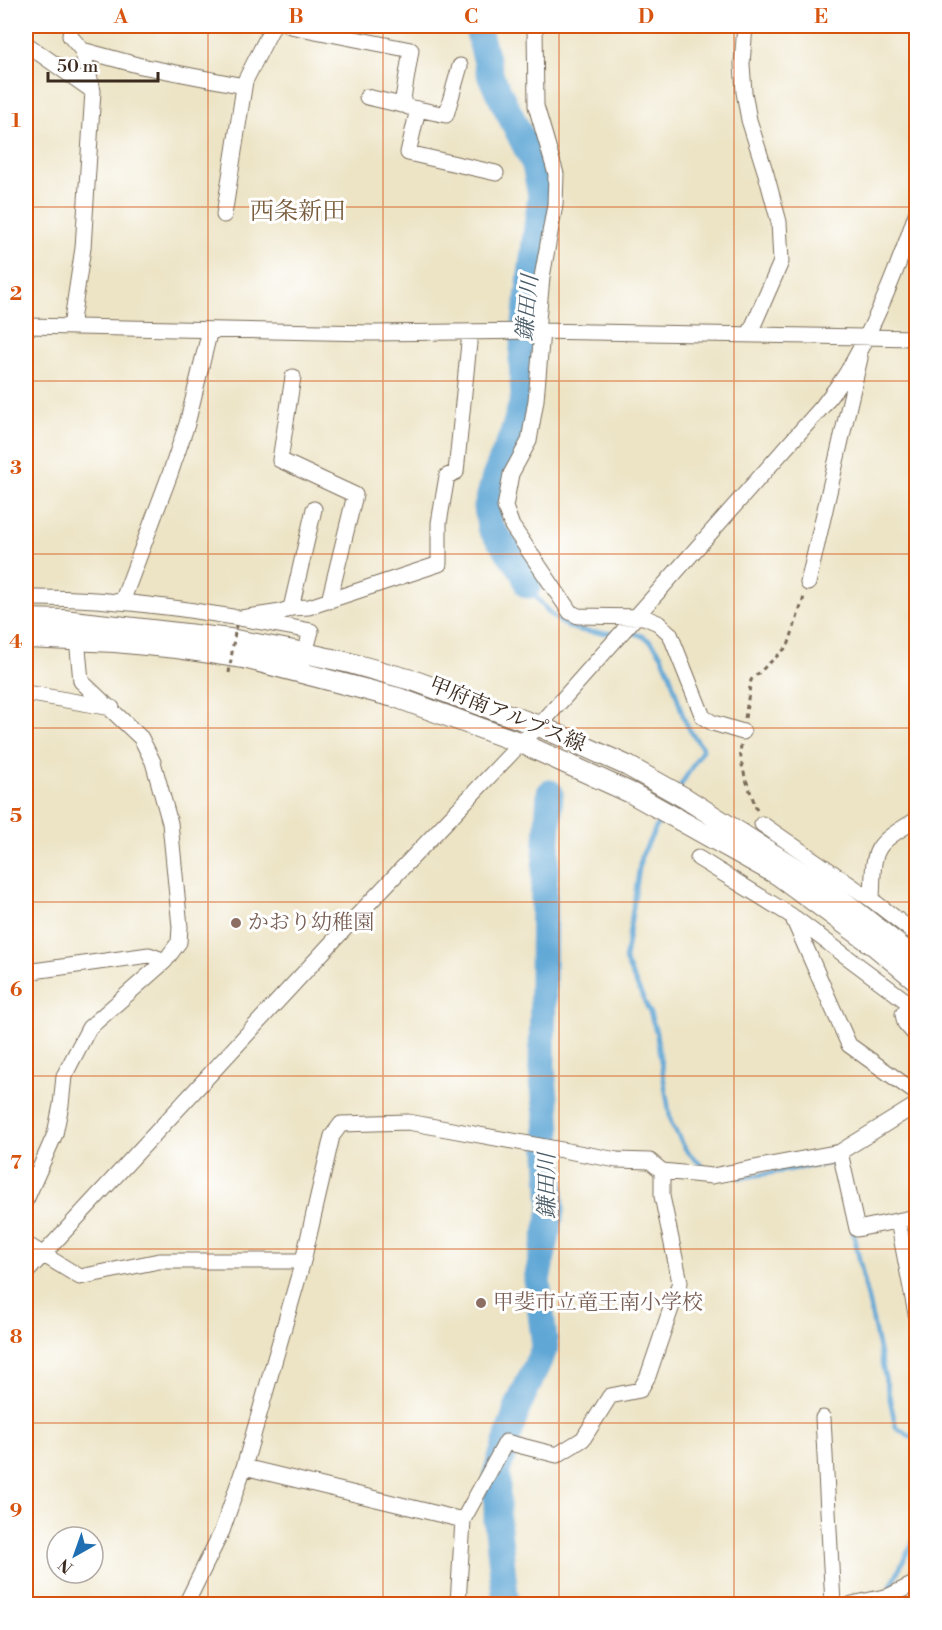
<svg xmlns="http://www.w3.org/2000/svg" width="942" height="1630" font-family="'Libre Bodoni','Noto Serif JP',serif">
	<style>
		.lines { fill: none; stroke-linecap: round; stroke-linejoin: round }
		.stream { stroke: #60a7d6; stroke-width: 4.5 }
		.river { stroke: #60a7d6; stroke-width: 27 }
		.minor-casing { stroke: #796b59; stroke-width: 17 }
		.major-casing { stroke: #796b59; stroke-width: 22 }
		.path { stroke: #796b59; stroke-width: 3; stroke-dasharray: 4.5 4.5; stroke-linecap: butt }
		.minor { stroke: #fff; stroke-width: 15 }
		.major { stroke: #fff; stroke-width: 20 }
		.path-bridge { stroke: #796b59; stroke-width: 3; stroke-dasharray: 4.5 4.5; stroke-linecap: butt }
		.grid { fill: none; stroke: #d7540e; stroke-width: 1.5; stroke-opacity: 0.55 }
		.education-dot { fill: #8d6e63; stroke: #fff; stroke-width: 2 }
		.labels { text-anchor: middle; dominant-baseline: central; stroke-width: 6; stroke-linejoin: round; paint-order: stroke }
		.street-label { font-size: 21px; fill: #3b2a1e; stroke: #fff }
		.education-label { font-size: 21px; fill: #785e54; stroke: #fff; text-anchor: start }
		.water-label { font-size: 22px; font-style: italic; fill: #4a5c68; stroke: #fff }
		.quarter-label { font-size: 24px; fill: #795c3c; stroke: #fff }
		.neatline { fill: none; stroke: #d7540e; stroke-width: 2 }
		.grid-label { font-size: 20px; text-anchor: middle; font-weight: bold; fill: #d7540e }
	</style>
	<rect width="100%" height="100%" fill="#fff"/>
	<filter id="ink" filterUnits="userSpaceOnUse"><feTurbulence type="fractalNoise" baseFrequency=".0167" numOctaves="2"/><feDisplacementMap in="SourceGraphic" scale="12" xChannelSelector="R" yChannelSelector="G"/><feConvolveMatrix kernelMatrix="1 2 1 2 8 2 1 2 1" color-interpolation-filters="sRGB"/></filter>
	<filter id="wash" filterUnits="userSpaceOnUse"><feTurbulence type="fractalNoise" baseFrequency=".008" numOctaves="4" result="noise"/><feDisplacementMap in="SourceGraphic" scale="24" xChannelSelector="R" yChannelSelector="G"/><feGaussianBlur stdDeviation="1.35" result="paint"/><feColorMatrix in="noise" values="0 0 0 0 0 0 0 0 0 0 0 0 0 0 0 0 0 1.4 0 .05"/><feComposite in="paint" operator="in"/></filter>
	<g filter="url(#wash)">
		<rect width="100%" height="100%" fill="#ede4c6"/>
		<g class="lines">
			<path class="stream" d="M508,552C521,575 545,617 569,627C584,633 600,633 616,633
				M627,633C667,632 673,692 685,721C689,731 697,740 703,749L679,788
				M662,816L641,857L625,960L650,1013L656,1032L671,1123L686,1150L707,1171
				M740,1178L831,1163L838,1170
				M853,1231L896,1427L916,1440
				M888,1592L916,1535"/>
			<path class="river" d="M477,26L491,77L535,165L541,195L525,323L522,361L524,397L513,434L495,477L487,507L490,527L522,569L528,585
				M506,1604L497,1521V1471L518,1406L545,1347L537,1280L552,1210L547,1115L542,1070L544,890L550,793"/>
		</g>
	</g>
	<g filter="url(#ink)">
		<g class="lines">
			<defs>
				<path id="minor" d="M71,26L70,36L82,50L93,91L83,248L71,327
					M290,26L411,50L402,105L367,97
					M535,26L536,106L556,174L555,205L542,277L537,331
					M745,26L742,64L744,92L749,120L766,174L779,222L781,262L749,335
					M26,49L29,46L93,91
					M82,50L141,66L244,86
					M408,107L446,115L460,66
					M418,109L408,153L496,173
					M224,215L245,81L273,26
					M26,326L372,333L537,331L916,338
					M542,331L536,400L529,441L511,474L505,507L512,526L570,612L578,616L644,617L658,623L670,634L703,717L713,723L743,732
					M293,377L280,460L355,495L329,601
					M808,583L860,358
					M26,598C122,597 216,613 311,631L302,664
					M122,602L170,474L187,424L210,330
					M291,608L314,509
					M241,618L281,612L291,608L309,607L439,564V523L447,476L456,472L470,333
					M26,693L112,708
					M916,820C870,847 874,849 872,900L916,934
					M762,824L872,900
					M698,858L792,916L849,1045L916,1093
					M795,918L910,1004
					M26,972L149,955L165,961
					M916,996L903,1014L905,1023L916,1036
					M840,1152L857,1229L916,1217
					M26,1200L55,1134L61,1105L64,1076L89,1028L165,961L179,942L180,927L170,823L153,762L141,738L81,681L77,639
					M898,1221L916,1314
					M26,1244L80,1277L159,1261H303
					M26,1273L337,937L521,743L539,726L822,407C830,396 839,385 846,374C876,324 898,268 916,214
					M823,1418L833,1604
					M244,1467L463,1520
					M186,1604L222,1531L244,1467L303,1261L332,1136L341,1124L408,1122L617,1160L650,1161L662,1171L712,1176L840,1152L916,1105
					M458,1604L463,1520L506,1442L557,1455L583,1439L610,1396L640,1390L648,1376L680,1282L662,1196V1171
					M852,1604L889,1596L916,1583"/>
				<path id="major" d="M26,619L64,620L230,639L305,653L350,663L415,681L539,726L628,766L685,798L828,889L916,959
					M26,638L115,642L177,648L244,658L398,698L521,743L631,793L778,875L876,947L916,980"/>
			</defs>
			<use href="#minor" class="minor-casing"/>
			<use href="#major" class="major-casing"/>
			<path class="path" d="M745,718L751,680L788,646L804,597
				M741,745C738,766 751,791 757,811"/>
			<use href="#minor" class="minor"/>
			<use href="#major" class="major"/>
			<path class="path-bridge" d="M229,673L236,625"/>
		</g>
	</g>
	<path class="grid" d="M208,26V1604M383,26V1604M559,26V1604M734,26V1604M26,207H916M26,381H916M26,554H916M26,728H916M26,902H916M26,1076H916M26,1249H916M26,1423H916"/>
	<g class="education-dot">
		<circle cx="236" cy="923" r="6"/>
		<circle cx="481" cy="1303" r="6"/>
	</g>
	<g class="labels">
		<g class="street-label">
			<text transform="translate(507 715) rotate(22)">甲府南アルプス線</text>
		</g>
		<g class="education-label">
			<text x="248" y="923">かおり幼稚園</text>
			<text x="493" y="1303">甲斐市立竜王南小学校</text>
		</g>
		<g class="water-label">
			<text transform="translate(528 308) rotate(-85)">鎌田川</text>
			<text transform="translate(547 1186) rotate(-90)">鎌田川</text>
		</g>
		<g class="quarter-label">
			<text x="298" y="212">西条新田</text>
		</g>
	</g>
	<rect width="942" height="1630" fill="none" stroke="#fff" stroke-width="66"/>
	<g transform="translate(75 1555) rotate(220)"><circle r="28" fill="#ffffff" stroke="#b1aaa5" stroke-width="1.5"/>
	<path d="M0-4.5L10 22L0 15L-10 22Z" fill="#1f6fb2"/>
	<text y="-9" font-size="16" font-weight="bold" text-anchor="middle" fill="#3b2a1e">N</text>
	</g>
	<path d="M48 72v9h110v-9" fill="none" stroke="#3b2a1e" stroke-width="3"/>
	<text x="57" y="72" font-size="18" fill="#3b2a1e" stroke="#ffffff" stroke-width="4.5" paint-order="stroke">50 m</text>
	<rect x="33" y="33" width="876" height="1564" class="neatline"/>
	<g class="grid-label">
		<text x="121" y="23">A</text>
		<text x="296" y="23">B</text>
		<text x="471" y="23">C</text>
		<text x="646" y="23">D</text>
		<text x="821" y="23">E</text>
		<text x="16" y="127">1</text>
		<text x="16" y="300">2</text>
		<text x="16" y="474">3</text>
		<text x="16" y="648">4</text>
		<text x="16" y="822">5</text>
		<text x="16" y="996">6</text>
		<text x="16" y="1169">7</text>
		<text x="16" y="1343">8</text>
		<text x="16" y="1517">9</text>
	</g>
</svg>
